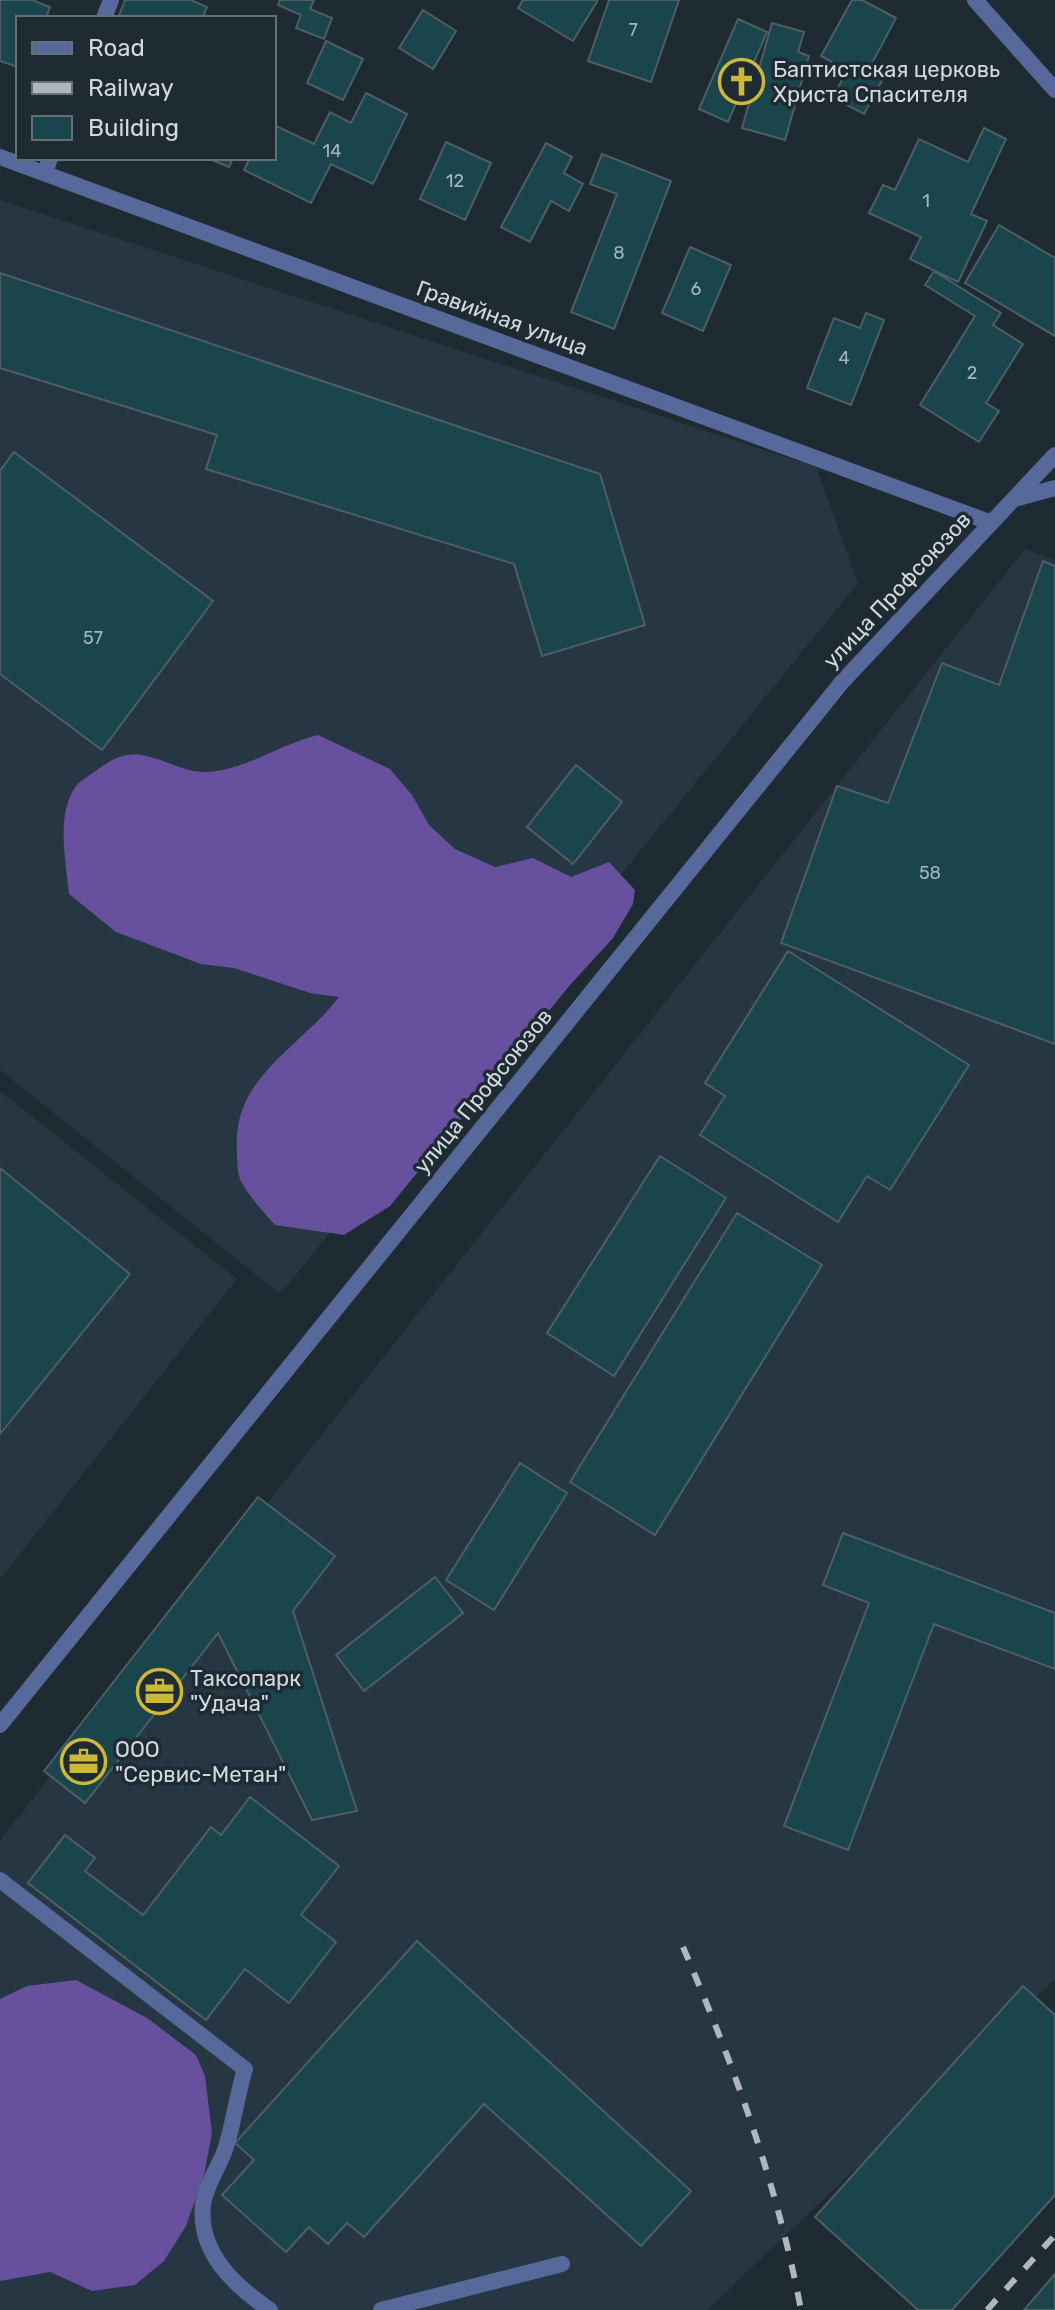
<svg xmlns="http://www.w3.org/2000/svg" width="1055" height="2310" font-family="Rubik,sans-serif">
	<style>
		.built { fill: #263743 }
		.forest { fill: #67509d }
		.building { fill: #1b454c; stroke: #4d5f62; stroke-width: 2 }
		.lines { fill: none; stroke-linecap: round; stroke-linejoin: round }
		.lane { stroke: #56699a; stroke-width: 16 }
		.street { stroke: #56699a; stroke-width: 16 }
		.rail { stroke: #afb7bd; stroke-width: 6; stroke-dasharray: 14 14; stroke-linecap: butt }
		.labels { text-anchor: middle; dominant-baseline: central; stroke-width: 7; stroke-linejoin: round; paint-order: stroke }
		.number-label { font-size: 18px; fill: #a4b4ba }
		.poi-label { font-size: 22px; fill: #d1d9de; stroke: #1f2b33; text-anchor: start }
		.street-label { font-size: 22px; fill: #d1d9de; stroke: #1f2b33 }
	</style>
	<rect width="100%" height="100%" fill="#1f2b33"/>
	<path class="built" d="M0,200L816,467L858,583L280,1294L0,1070Z
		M1025,549L1055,560V1979L707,2310H0V1840Z
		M0,1091L237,1279L0,1579Z"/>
	<path class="forest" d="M318,735L390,769L412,795L429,825L455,849L495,867L533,858L571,877L609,862L635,890L633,904L613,938L570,985L390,1206L344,1235L275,1225C263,1211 249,1197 241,1181C237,1172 237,1160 237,1150C232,1077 300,1048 339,997L310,993L234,968L201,964L116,932L69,894C66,862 55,812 77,785C82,779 91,775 97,770C110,760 126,752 142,755C165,759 184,773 208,772C248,769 280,744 318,735Z
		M76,1980L147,2018L196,2055L205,2076L212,2133L204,2175L186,2226L164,2261L135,2285L92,2291L50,2272L0,2281V1999L27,1986Z"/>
	<path class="building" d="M0,0H32L50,7L46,18H18V67L0,61Z
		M125,0H191L207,7L202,18H118Z
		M280,0H314L310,9L332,18L324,39L296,28L301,15L278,5Z
		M523,0H598L573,41L518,8Z
		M609,0H679L651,82L588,61Z
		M852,0H862L896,18L870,67L885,75L864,114L833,98L847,70L821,56Z
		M423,10L456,31L433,69L399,48Z
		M738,19L767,32L728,122L699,109Z
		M772,23L804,32L798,52L809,56L785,140L742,128Z
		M326,41L363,59L343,100L307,83Z
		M366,93L407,114L373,184L331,164L311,203L244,170L250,158H274V125L314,144L330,112L351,123Z
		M984,128L1006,139L971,214L987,221L958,282L910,259L921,237L869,213L883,185L895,190L919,139L968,162Z
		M446,142L491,163L465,220L420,199Z
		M546,143L572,157L564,173L583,184L569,211L551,201L530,242L501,227Z
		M602,154L671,181L614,329L571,312L617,194L590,184Z
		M207,158H233L229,167Z
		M999,225L1055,258V336L965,283Z
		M690,247L731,265L703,331L662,313Z
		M934,271L1001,313L993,325L1023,344L986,403L999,411L979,442L920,405L975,316L925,285Z
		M0,273L600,474L645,625L542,656L514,564L206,469L217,435L0,368Z
		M866,313L884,320L851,405L807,388L834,318L860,328Z
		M14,452L213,601L102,750L0,674V471Z
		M1043,561L1055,566V1044L781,943L837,786L888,803L942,663L999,685Z
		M576,765L622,802L573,864L527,827Z
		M788,951L969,1065L890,1190L867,1176L838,1222L700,1135L725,1096L705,1083Z
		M660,1156L726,1198L614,1376L547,1333Z
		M0,1168L130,1274L0,1434Z
		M737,1213L822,1265L655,1535L570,1482Z
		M520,1463L567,1493L494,1610L446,1580Z
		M258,1497L335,1556L293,1611L357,1811L312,1820L218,1633L85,1803L44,1771Z
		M843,1533L1055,1613V1669L934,1624L848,1850L784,1826L869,1603L823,1585Z
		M435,1577L463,1613L364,1691L336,1655Z
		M250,1797L339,1866L301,1915L336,1942L289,2003L245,1969L206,2020L28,1883L65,1835L95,1858L85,1871L143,1915L211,1827L221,1835Z
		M417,1941L691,2191L641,2246L484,2104L364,2237L347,2223L328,2244L309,2227L286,2252L222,2195L254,2160L235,2143Z
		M1023,1986L1055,2015V2195L952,2310H918L815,2217Z
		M1055,2274V2310H1024Z"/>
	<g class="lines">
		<path class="lane" d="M104,18L111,0
			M45,173L50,158
			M0,1880L245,2069C237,2095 234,2121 226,2147C220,2166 205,2186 203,2205C198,2253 235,2286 270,2310
			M381,2310L562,2264"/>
		<path class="street" d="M975,0L1055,90
			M0,157L989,522
			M1018,498L1055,488
			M0,1725L842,682L1055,455"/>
		<path class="rail" d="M683,1947C734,2066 777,2183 801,2310
			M987,2310L1055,2235"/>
	</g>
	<defs>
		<symbol id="church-ring" viewBox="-11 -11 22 22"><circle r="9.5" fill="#1f2b33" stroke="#ceb837" stroke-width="1.5"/><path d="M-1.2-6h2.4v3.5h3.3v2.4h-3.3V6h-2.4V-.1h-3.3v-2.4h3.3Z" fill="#ceb837"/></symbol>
		<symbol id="office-ring" viewBox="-11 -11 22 22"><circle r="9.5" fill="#1f2b33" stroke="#ceb837" stroke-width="1.5"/><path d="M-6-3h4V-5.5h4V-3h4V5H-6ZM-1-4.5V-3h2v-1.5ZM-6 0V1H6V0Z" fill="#ceb837"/></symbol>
	</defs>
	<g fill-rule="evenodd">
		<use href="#church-ring" x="716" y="56" width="51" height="51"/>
		<use href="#office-ring" x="134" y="1666" width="51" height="51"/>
		<use href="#office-ring" x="58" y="1736" width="51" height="51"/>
	</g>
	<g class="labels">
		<g class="number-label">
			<text x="633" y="30">7</text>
			<text x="332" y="151">14</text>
			<text x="455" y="181">12</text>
			<text x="926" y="201">1</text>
			<text x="619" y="253">8</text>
			<text x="696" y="289">6</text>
			<text x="844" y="358">4</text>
			<text x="972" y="373">2</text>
			<text x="93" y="638">57</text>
			<text x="930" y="873">58</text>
		</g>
		<g class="poi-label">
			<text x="773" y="69">Баптистская церковь<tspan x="773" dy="25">Христа Спасителя</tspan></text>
			<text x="190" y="1678">Таксопарк<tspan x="190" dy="25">"Удача"</tspan></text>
			<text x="115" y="1749">ООО<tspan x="115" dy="25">"Сервис-Метан"</tspan></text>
		</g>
		<g class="street-label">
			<text transform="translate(502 318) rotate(20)">Гравийная улица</text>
			<text transform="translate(897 590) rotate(-47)">улица Профсоюзов</text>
			<text transform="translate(483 1091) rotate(-51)">улица Профсоюзов</text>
		</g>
	</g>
	<rect x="16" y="16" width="260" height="144" fill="#1f2b33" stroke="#667177" stroke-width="2"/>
	<rect x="32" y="42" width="40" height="12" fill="#56699a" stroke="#667177" stroke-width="2"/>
	<text x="88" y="56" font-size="24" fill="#d1d9de">Road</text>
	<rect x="32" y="82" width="40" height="12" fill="#afb7bd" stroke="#667177" stroke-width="2"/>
	<text x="88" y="96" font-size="24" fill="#d1d9de">Railway</text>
	<rect x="32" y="116" width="40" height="24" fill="#1b454c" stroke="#667177" stroke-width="2"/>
	<text x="88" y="136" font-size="24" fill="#d1d9de">Building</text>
</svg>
